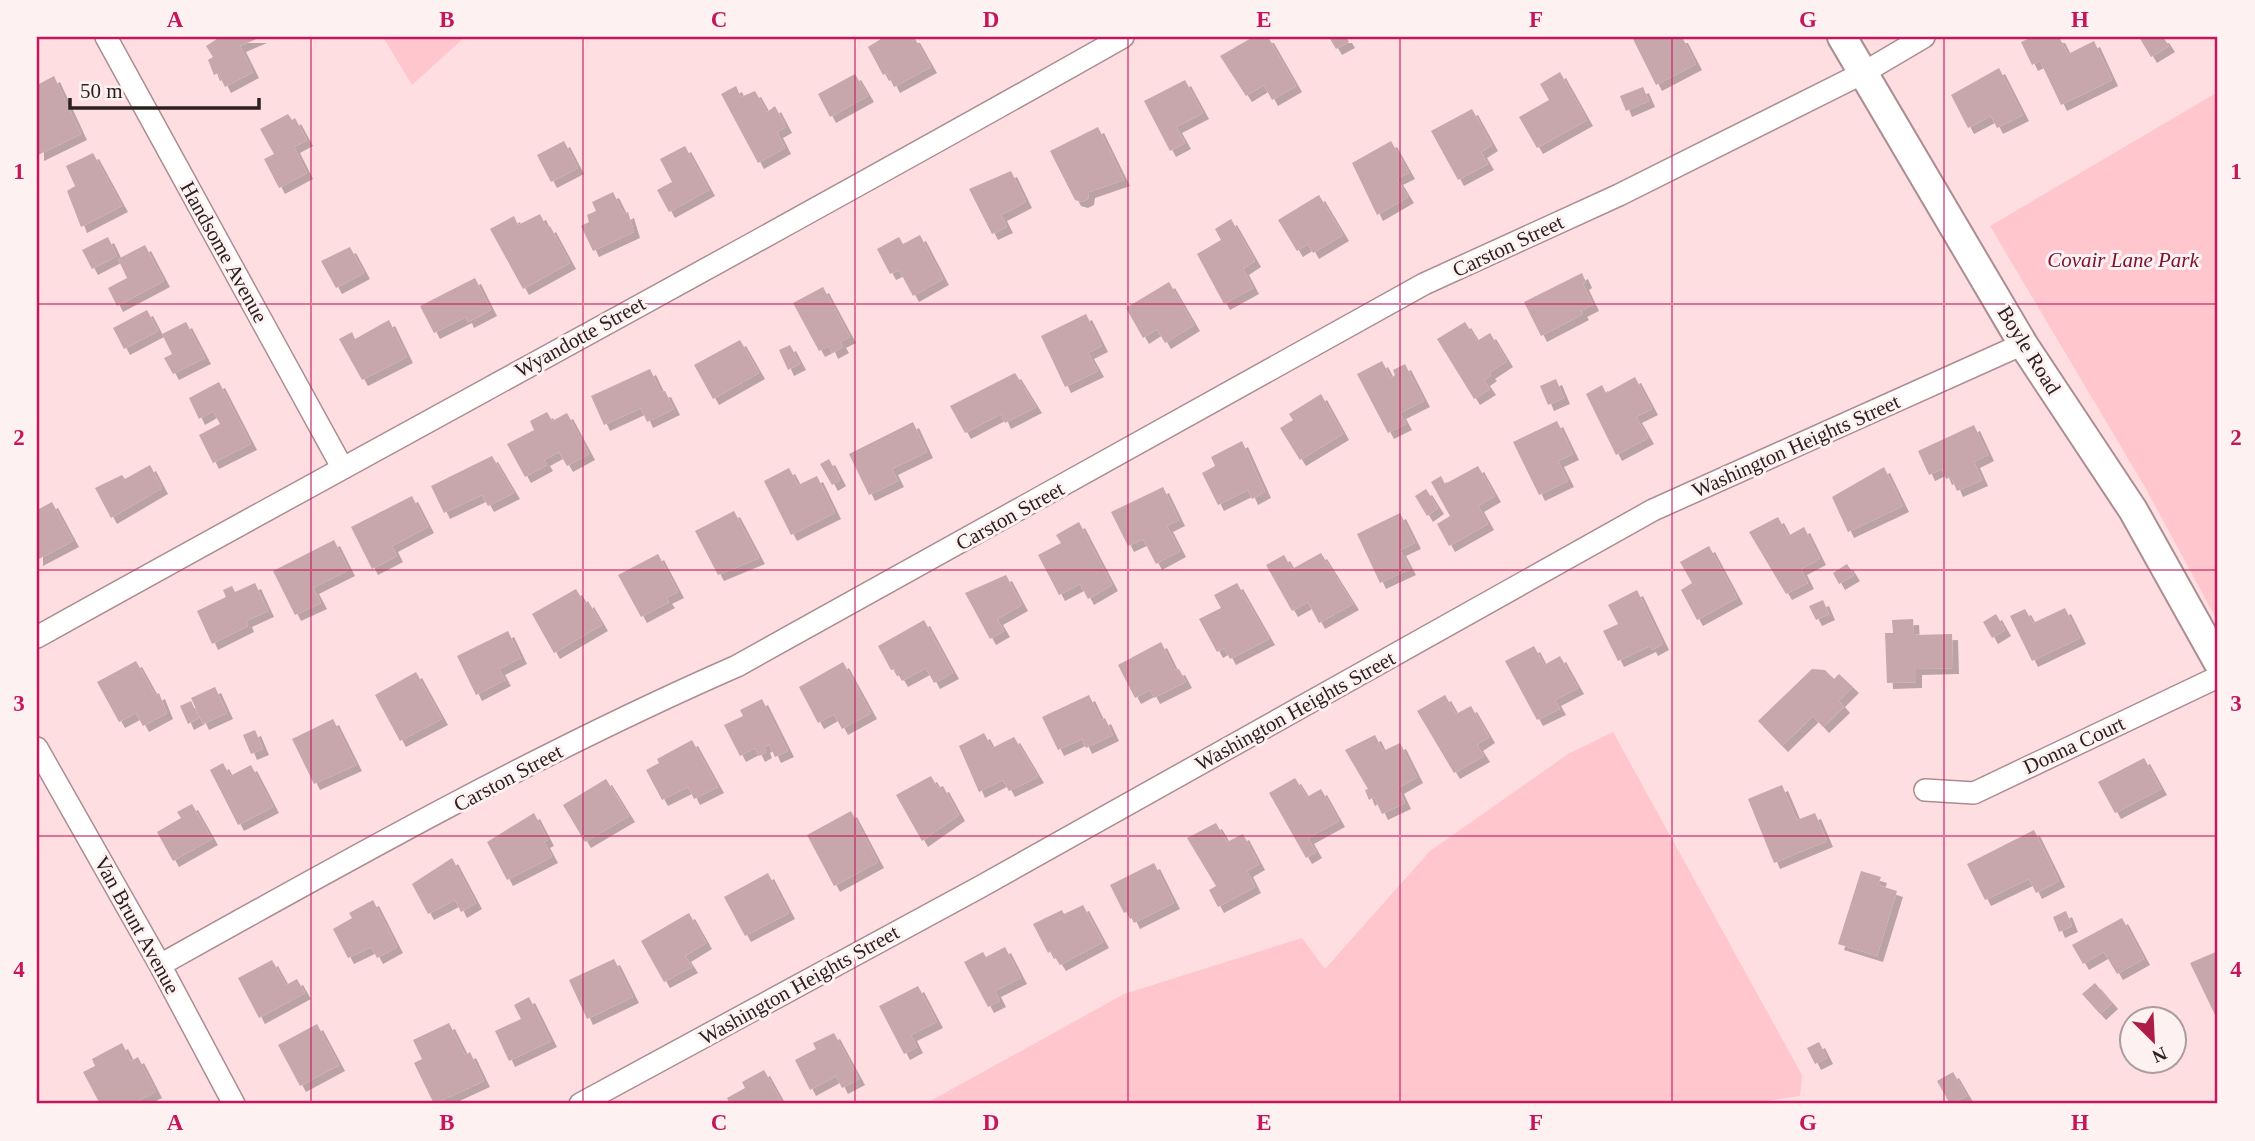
<svg xmlns="http://www.w3.org/2000/svg" width="2255" height="1141" font-family="'Times New Roman',serif">
	<style>
		.green { fill: #ffc6cd }
		.building { fill: #c7a7ab; filter: url(#shadow) }
		.lines { fill: none; stroke-linecap: round; stroke-linejoin: round }
		.minor-casing { stroke: #ac8d91; stroke-width: 24 }
		.tertiary-casing { stroke: #ac8d91; stroke-width: 32 }
		.minor { stroke: #fff; stroke-width: 21 }
		.tertiary { stroke: #fff; stroke-width: 28 }
		.grid { fill: none; stroke: #c2185b; stroke-width: 2; stroke-opacity: 0.55 }
		.labels { text-anchor: middle; dominant-baseline: central; stroke-width: 6; stroke-linejoin: round; paint-order: stroke }
		.street-label { font-size: 21px; fill: #2c2021; stroke: #fef1f2 }
		.park-label { font-size: 21px; font-style: italic; fill: #7a1130; stroke: #fef1f2 }
		.neatline { fill: none; stroke: #c2185b; stroke-width: 2.5 }
		.grid-label { font-size: 23px; text-anchor: middle; font-weight: bold; fill: #c2185b }
	</style>
	<defs>
		<filter id="shadow"><feDropShadow dx="6" dy="6" stdDeviation="0" flood-color="#0004"/></filter>
	</defs>
	<rect width="100%" height="100%" fill="#ffdee1"/>
	<path class="green" d="M383,37H465L412,85Z
		M2218,92V622L2146,489L1990,226Z
		M1613,732L1802,1075L1800,1096L1747,1104H925L1124,994L1302,938L1325,969L1430,851L1568,754Z"/>
	<path class="building" d="M220,37H261L240,46L253,72L225,87L218,73L214,75L208,60L213,57L206,46Z
		M884,37H914L931,67L894,87L887,73L883,75L868,47Z
		M1253,37H1268L1296,86L1272,100L1264,85L1246,96L1220,56Z
		M1329,37H1346L1349,42L1336,49Z
		M1632,37H1682L1696,64L1656,85Z
		M2032,37H2059L2068,54L2094,41L2112,80L2061,105L2040,61L2032,65L2021,42Z
		M2139,37H2163L2169,46L2151,57Z
		M1999,68L2023,115L1997,128L1991,116L1968,128L1951,95Z
		M1560,72L1587,120L1537,148L1519,117L1549,100L1540,84Z
		M855,74L868,96L830,117L818,94Z
		M54,76L81,134L38,155L37,85Z
		M1185,80L1203,113L1176,127L1185,143L1170,151L1144,101Z
		M736,86L741,97L755,91L767,112L775,106L786,127L777,132L785,148L758,163L721,94Z
		M1643,87L1649,101L1626,111L1620,96Z
		M1472,109L1492,145L1481,152L1488,164L1458,180L1431,131Z
		M288,114L292,120L295,118L307,140L294,147L307,173L279,188L264,159L274,154L260,129Z
		M1098,127L1124,180L1089,192L1088,199L1082,202L1075,200L1050,151Z
		M564,141L578,168L551,182L537,155Z
		M1391,141L1409,173L1397,179L1408,197L1377,215L1352,163Z
		M685,146L709,190L669,212L657,190L672,182L660,159Z
		M93,153L122,206L81,227L67,191L75,186L66,166Z
		M1011,171L1026,202L1001,215L1007,227L992,234L969,189Z
		M613,192L624,214L628,212L634,232L593,251L581,226L589,222L587,215L596,211L592,202Z
		M1319,195L1343,235L1313,253L1308,244L1297,251L1278,220Z
		M540,214L547,228L550,226L570,263L523,289L490,229L514,216L518,225Z
		M1231,219L1255,261L1243,269L1253,288L1224,304L1197,254L1221,240L1215,229Z
		M920,235L943,279L913,296L899,270L890,274L877,249L899,237L903,244Z
		M108,237L117,256L92,269L82,250Z
		M145,245L164,281L117,306L108,288L127,278L118,259Z
		M350,247L364,273L336,288L321,261Z
		M1582,273L1586,282L1583,284L1593,305L1581,311L1583,314L1541,336L1524,302Z
		M475,278L491,310L468,322L466,317L434,333L420,306Z
		M1169,282L1194,325L1165,343L1157,329L1143,338L1126,308Z
		M823,287L850,337L840,342L843,347L832,353L829,346L819,351L793,303Z
		M147,310L158,331L124,349L113,328Z
		M1086,314L1102,346L1088,353L1098,371L1065,387L1041,336Z
		M389,320L407,357L362,380L339,339L352,332L355,339Z
		M186,322L205,358L173,374L164,358L172,354L162,334Z
		M1465,322L1477,341L1490,333L1507,361L1489,373L1491,375L1484,380L1490,389L1474,399L1437,339Z
		M740,340L759,373L713,399L694,365Z
		M790,345L800,364L788,370L779,350Z
		M1382,361L1391,378L1395,375L1393,370L1405,364L1424,401L1400,413L1406,424L1388,433L1357,374Z
		M650,369L661,392L665,391L674,409L647,422L641,408L604,425L591,396Z
		M1015,373L1036,407L1005,423L1001,414L965,433L950,406Z
		M1635,377L1652,409L1636,417L1648,438L1616,455L1586,394L1602,385L1606,393Z
		M1556,379L1564,398L1548,405L1540,386Z
		M219,382L251,444L213,463L199,435L220,424L213,411L199,419L189,398Z
		M1321,394L1343,434L1300,460L1280,428L1293,420L1289,414Z
		M547,412L552,421L567,413L589,454L567,466L559,452L544,460L547,465L525,477L507,444L534,430L530,421Z
		M1557,421L1573,454L1558,461L1568,481L1539,495L1513,442Z
		M913,422L927,452L892,469L898,481L869,495L849,454Z
		M1974,425L1988,455L1974,462L1982,480L1957,491L1951,477L1946,479L1942,469L1929,475L1918,451Z
		M1242,441L1265,492L1252,499L1248,490L1218,505L1202,473L1215,466L1211,457Z
		M492,456L514,493L488,506L482,495L444,513L431,486Z
		M829,459L840,480L832,485L820,464Z
		M150,465L162,488L111,518L95,488L122,475L125,479Z
		M1478,466L1495,496L1478,506L1488,524L1449,546L1437,524L1450,516L1431,482L1441,476L1445,484Z
		M1884,467L1903,506L1848,532L1832,497Z
		M789,468L798,485L817,476L835,513L791,535L764,481Z
		M1163,487L1179,520L1167,526L1180,551L1156,564L1143,539L1128,546L1111,512Z
		M1426,489L1438,508L1427,516L1415,496Z
		M412,496L428,527L392,546L397,556L372,569L351,527Z
		M52,502L73,541L37,560V524L39,523L37,510Z
		M734,511L759,558L718,575L695,531Z
		M1400,513L1415,543L1400,550L1410,569L1380,583L1357,534Z
		M1778,517L1788,536L1804,527L1820,559L1801,569L1808,583L1786,594L1749,532Z
		M1079,522L1112,585L1088,599L1080,584L1059,595L1038,555L1061,543L1056,535Z
		M334,540L349,570L313,588L321,603L295,615L273,571Z
		M1709,546L1737,598L1697,620L1681,590L1692,583L1680,562Z
		M1321,553L1353,604L1319,623L1308,602L1292,611L1266,565L1284,555L1292,569Z
		M658,554L678,592L666,598L669,602L641,617L618,575Z
		M1847,564L1854,575L1839,584L1833,573Z
		M1006,575L1022,605L997,619L1004,631L990,639L965,593Z
		M255,583L268,611L246,621L248,626L212,644L197,611L226,597L223,590L232,586L235,592Z
		M1237,583L1269,639L1230,659L1224,648L1217,652L1199,619L1221,608L1214,595Z
		M576,589L585,604L588,601L602,625L554,653L532,614Z
		M1637,590L1663,644L1652,650L1650,646L1618,661L1603,631L1618,624L1608,605Z
		M1823,600L1829,614L1816,620L1809,606Z
		M2065,608L2080,638L2032,661L2010,616L2025,609L2033,623Z
		M1996,614L2005,630L1992,638L1983,622Z
		M1913,619L1914,635L1952,634L1953,668L1916,669V682L1887,683L1885,633H1893L1892,620Z
		M924,620L953,673L934,683L926,668L902,681L895,669L891,670L878,646Z
		M508,631L521,658L499,669L505,680L476,695L457,656Z
		M1161,642L1175,670L1179,669L1186,682L1154,698L1150,690L1135,698L1118,665Z
		M1534,646L1544,665L1560,656L1578,688L1555,700L1560,709L1537,720L1505,661Z
		M136,661L155,695L159,693L167,713L143,726L136,713L119,722L97,682Z
		M843,662L871,713L842,729L834,714L818,723L799,687Z
		M1812,669L1825,670L1834,679L1839,674L1853,687L1839,701L1844,707L1823,727L1813,716L1782,746L1758,721Z
		M416,672L442,719L400,741L375,695Z
		M215,687L227,713L203,724L191,698Z
		M1089,695L1101,720L1105,718L1113,735L1086,748L1082,739L1058,750L1042,717Z
		M1445,695L1456,714L1471,706L1489,737L1477,745L1484,756L1454,773L1417,711Z
		M762,699L788,751L775,757L769,744L764,747L766,752L759,756L755,748L740,756L724,725L743,716L740,710Z
		M191,701L199,718L188,724L180,706Z
		M333,719L356,765L314,784L292,739Z
		M255,730L263,749L251,754L243,735Z
		M984,733L992,748L1014,737L1038,777L1009,791L1003,780L979,792L959,746Z
		M1375,735L1383,751L1400,743L1417,777L1398,788L1405,803L1382,814L1374,797L1369,800L1365,790L1368,789L1345,750Z
		M692,740L718,787L694,799L688,787L662,800L646,770L659,763L657,759Z
		M2144,758L2161,789L2115,813L2098,782Z
		M223,763L230,776L251,765L273,807L238,825L210,770Z
		M931,776L938,788L943,786L959,815L922,841L896,795Z
		M1295,778L1307,797L1321,789L1339,821L1308,838L1316,852L1306,858L1269,793Z
		M606,779L629,816L585,842L563,805Z
		M1782,785L1797,820L1815,813L1827,841L1774,863L1748,799Z
		M192,804L212,839L173,861L157,832L181,818L177,812Z
		M851,811L878,862L834,886L807,835Z
		M534,813L548,840L544,842L552,857L507,880L487,842Z
		M1216,823L1227,842L1243,834L1259,864L1247,871L1255,887L1218,907L1209,890L1216,886L1187,838Z
		M2034,830L2059,881L2036,893L2029,879L1985,900L1967,864Z
		M452,858L476,903L461,912L455,900L428,914L412,884Z
		M1154,863L1174,903L1134,923L1128,911L1124,913L1110,885Z
		M1861,871L1881,877L1878,885L1897,891L1877,956L1838,944Z
		M768,873L789,913L745,936L724,897Z
		M373,900L397,947L377,958L371,947L348,958L333,929L352,918L349,913Z
		M1083,905L1103,942L1060,965L1051,951L1048,953L1033,924L1062,910L1064,914Z
		M2066,911L2072,926L2059,932L2053,917Z
		M689,913L706,943L685,956L692,967L664,982L641,941Z
		M2122,918L2144,959L2117,974L2104,952L2083,964L2072,945Z
		M1005,947L1021,978L995,991L1000,1001L988,1007L964,962L983,952L986,957Z
		M2218,951V1016L2216,1017L2190,963Z
		M614,959L633,997L587,1019L569,980Z
		M272,960L286,985L297,979L305,993L259,1018L238,978Z
		M2095,983L2112,1003L2100,1014L2082,994Z
		M918,986L937,1022L911,1035L917,1047L904,1054L879,1006Z
		M529,997L551,1041L509,1061L495,1031L521,1019L514,1005Z
		M449,1023L465,1055L470,1052L484,1081L434,1104L414,1063L422,1059L413,1040Z
		M317,1024L339,1065L300,1086L278,1045Z
		M834,1033L859,1079L842,1088L836,1076L810,1090L795,1060L816,1049L813,1043Z
		M1819,1042L1827,1058L1815,1064L1807,1048Z
		M122,1043L131,1061L138,1057L156,1092L132,1104H100L83,1072L95,1066L92,1059Z
		M764,1070L783,1104H730L727,1098L745,1088L742,1082Z
		M1953,1072L1967,1096L1950,1104L1937,1081Z"/>
	<g class="lines">
		<defs>
			<path id="minor" d="M106,37L342,467
				M37,637C398,436 763,241 1123,37
				M37,748L160,965L234,1104
				M1925,790L1974,793L2218,677
				M160,965C348,860 540,752 737,666L1424,284L1619,195L1863,73L1924,37
				M580,1104L980,887L1653,510L2023,344"/>
			<path id="tertiary" d="M1842,37L2023,344L2133,510L2218,662"/>
		</defs>
		<use href="#minor" class="minor-casing"/>
		<use href="#tertiary" class="tertiary-casing"/>
		<use href="#minor" class="minor"/>
		<use href="#tertiary" class="tertiary"/>
	</g>
	<path class="grid" d="M311,37V1104M583,37V1104M855,37V1104M1128,37V1104M1400,37V1104M1672,37V1104M1944,37V1104M37,304H2218M37,570H2218M37,836H2218"/>
	<g class="labels">
		<g class="street-label">
			<text transform="translate(1508 246) rotate(-25)">Carston Street</text>
			<text transform="translate(224 252) rotate(61)">Handsome Avenue</text>
			<text transform="translate(580 337) rotate(-29)">Wyandotte Street</text>
			<text transform="translate(2029 350) rotate(58)">Boyle Road</text>
			<text transform="translate(1796 446) rotate(-24)">Washington Heights Street</text>
			<text transform="translate(1010 516) rotate(-29)">Carston Street</text>
			<text transform="translate(1295 711) rotate(-29)">Washington Heights Street</text>
			<text transform="translate(2074 745) rotate(-25)">Donna Court</text>
			<text transform="translate(508 778) rotate(-28)">Carston Street</text>
			<text transform="translate(137 925) rotate(61)">Van Brunt Avenue</text>
			<text transform="translate(799 985) rotate(-29)">Washington Heights Street</text>
		</g>
		<g class="park-label">
			<text x="2123" y="260">Covair Lane Park</text>
		</g>
	</g>
	<rect width="2255" height="1141" fill="none" stroke="#fef1f2" stroke-width="77"/>
	<g transform="translate(2153 1040) rotate(156)"><circle r="33" fill="#fef1f2" stroke="#aa9d9e" stroke-width="2"/>
	<path d="M0-5L12 26L0 18L-12 26Z" fill="#ae1b47"/>
	<text y="-10" font-size="19" font-weight="bold" text-anchor="middle" fill="#2c2021">N</text>
	</g>
	<path d="M70 98v10h189v-10" fill="none" stroke="#2c2021" stroke-width="3.5"/>
	<text x="80" y="98" font-size="21" fill="#2c2021" stroke="#fef1f2" stroke-width="5" paint-order="stroke">50 m</text>
	<rect x="38" y="38" width="2178" height="1064" class="neatline"/>
	<g class="grid-label">
		<text x="175" y="27">A</text>
		<text x="447" y="27">B</text>
		<text x="719" y="27">C</text>
		<text x="991" y="27">D</text>
		<text x="1264" y="27">E</text>
		<text x="1536" y="27">F</text>
		<text x="1808" y="27">G</text>
		<text x="2080" y="27">H</text>
		<text x="19" y="179">1</text>
		<text x="2236" y="179">1</text>
		<text x="19" y="445">2</text>
		<text x="2236" y="445">2</text>
		<text x="19" y="711">3</text>
		<text x="2236" y="711">3</text>
		<text x="19" y="977">4</text>
		<text x="2236" y="977">4</text>
		<text x="175" y="1130">A</text>
		<text x="447" y="1130">B</text>
		<text x="719" y="1130">C</text>
		<text x="991" y="1130">D</text>
		<text x="1264" y="1130">E</text>
		<text x="1536" y="1130">F</text>
		<text x="1808" y="1130">G</text>
		<text x="2080" y="1130">H</text>
	</g>
</svg>
